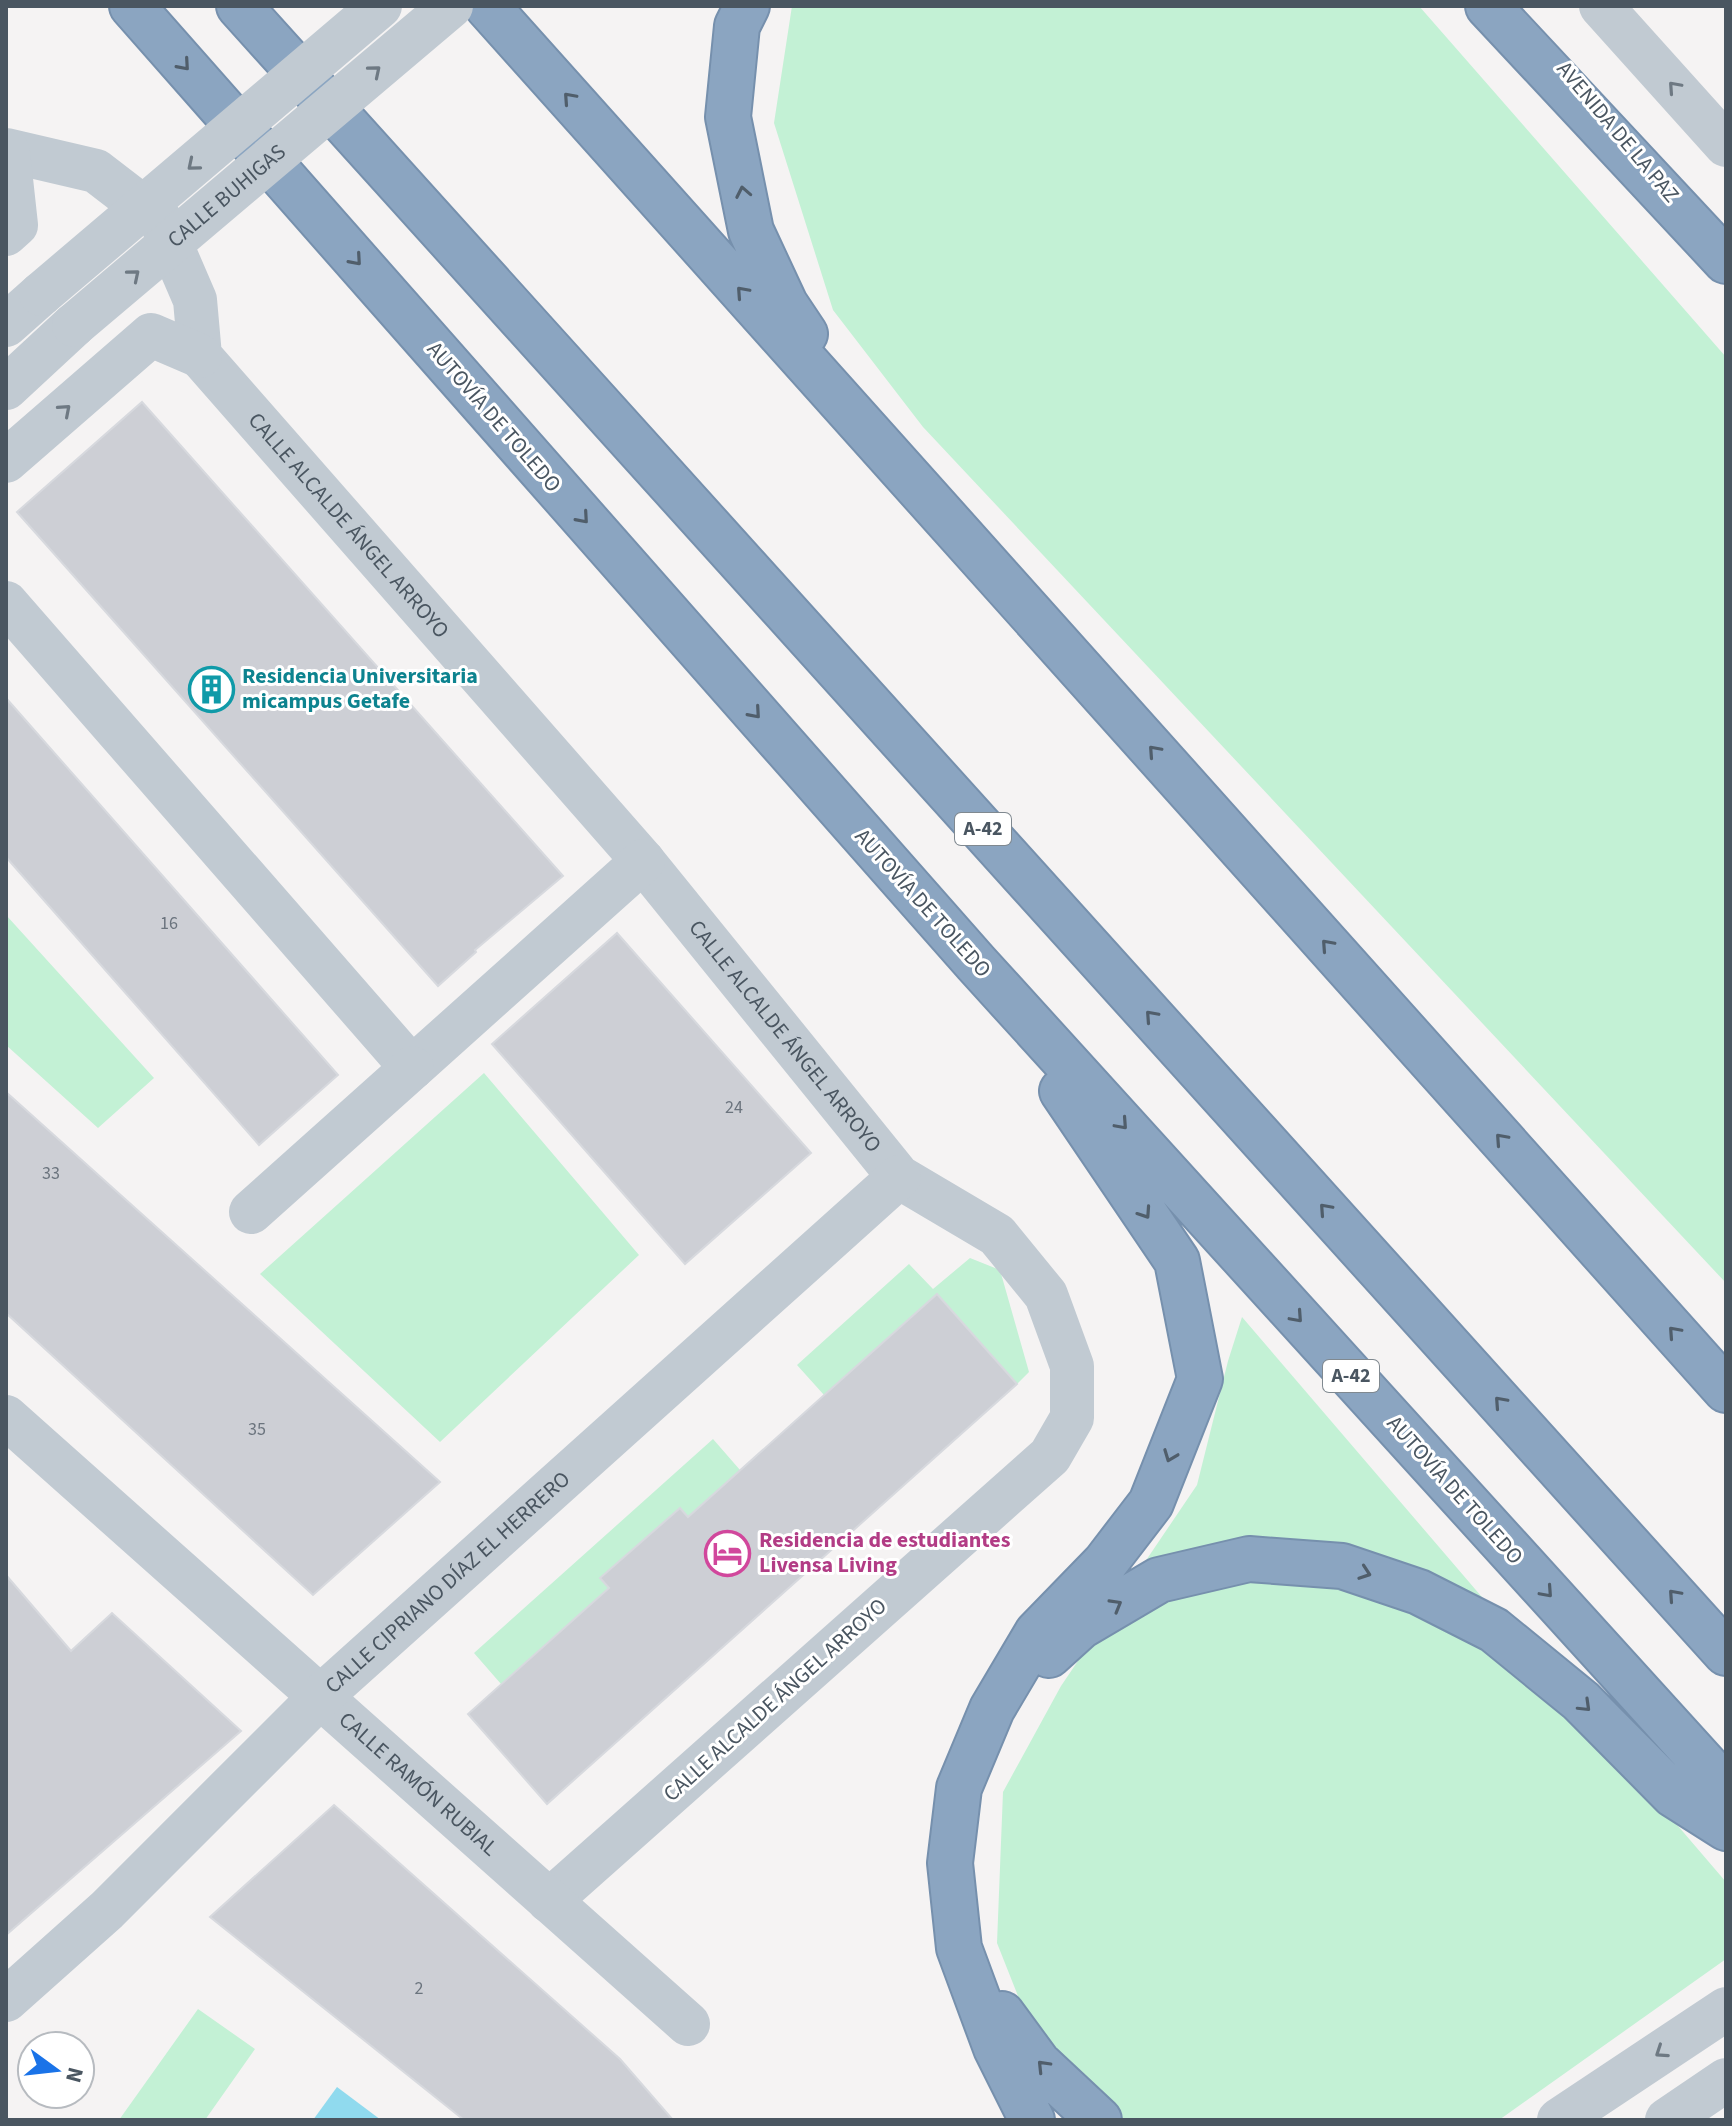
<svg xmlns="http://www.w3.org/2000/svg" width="1732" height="2126" font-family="'Source Sans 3',sans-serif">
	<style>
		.green { fill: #c3f1d5 }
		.water { fill: #90daee }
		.building { fill: #cdcfd5; stroke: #d7d9de; stroke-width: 2 }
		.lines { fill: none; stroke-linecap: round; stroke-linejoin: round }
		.highway-casing { stroke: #7690ad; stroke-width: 48 }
		.minor { stroke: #c1cad2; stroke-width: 44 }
		.highway { stroke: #8ba5c1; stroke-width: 44 }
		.minor-bridge { stroke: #c1cad2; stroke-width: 44 }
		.oneway { stroke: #505e6b }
		.oneway2 { stroke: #6e7983 }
		.labels { text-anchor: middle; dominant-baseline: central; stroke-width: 6; stroke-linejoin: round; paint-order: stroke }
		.number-label { font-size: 18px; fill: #6b747e }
		.shield { fill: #fff; stroke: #808990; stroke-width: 2 }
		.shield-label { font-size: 20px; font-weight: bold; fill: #4a5661 }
		.street-label { font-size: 22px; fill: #4a5661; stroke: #fff }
		.culture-label { font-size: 22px; font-weight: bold; fill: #0d838f; stroke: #fff; text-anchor: start }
		.hotel-label { font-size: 22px; font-weight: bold; fill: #b23c85; stroke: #fff; text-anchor: start }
	</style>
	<rect width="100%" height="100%" fill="#f5f3f3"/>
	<path class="green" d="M792,6H1419L1726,357V1283L923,427L833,310L774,123Z
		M6,915L154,1078L98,1128L6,1045Z
		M484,1073L639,1255L440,1442L260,1274Z
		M970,1258L1000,1270L1029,1372L1017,1384L937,1294L824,1395L797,1365L909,1264L933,1289Z
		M1242,1317L1726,1882V1959L1499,2120H1067L997,1943L1003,1792L1061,1686L1197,1485L1228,1361Z
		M713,1439L740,1470L688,1517L680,1508L601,1578L609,1588L501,1684L474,1653Z
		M198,2009L255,2049L205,2120H119Z"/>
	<path class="water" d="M337,2087L381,2120H313Z"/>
	<path class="building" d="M142,402L563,876L475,950L476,952L438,986L17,512Z
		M6,698L338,1075L259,1145L6,857Z
		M617,933L811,1153L685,1264L492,1044Z
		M6,1092L440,1482L313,1595L6,1313Z
		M937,1294L1017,1384L547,1804L468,1714L609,1588L600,1578L680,1508L688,1517Z
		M6,1575L71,1651L112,1613L241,1731L6,1935Z
		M334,1805L620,2059L673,2120H464L210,1917Z"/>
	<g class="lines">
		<defs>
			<path id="highway" d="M132,6L976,963L1726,1788
				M239,6L1726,1653
				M487,6L1726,1390
				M747,6L737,26L728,117L751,231L785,304L805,334
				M1488,6L1726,261
				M1049,1655L1081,1626L1159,1580L1249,1559L1342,1566L1419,1592L1494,1630L1581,1701L1674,1795L1726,1828
				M1002,2014L1038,2063L1099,2120
				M1032,2120L996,2048L959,1948L950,1863L959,1788L992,1709L1037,1633L1105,1563L1151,1503L1200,1379L1177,1261L1062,1091"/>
		</defs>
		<use href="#highway" class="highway-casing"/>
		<g class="minor">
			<path d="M1601,6L1726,145"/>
			<path id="s1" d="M6,150L96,171L161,221L195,300L200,356L643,861L899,1177L997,1235L1046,1295L1072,1366V1418L1050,1456L549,1901"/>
			<path d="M6,234L16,225L8,152"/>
			<path d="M6,325L41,294"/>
			<path d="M6,388L74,325"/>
			<path d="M6,461L151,335L200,356"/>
			<path d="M6,603L412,1068L643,861"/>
			<path d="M251,1212L412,1068"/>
			<path id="s2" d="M6,1417L688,2024"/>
			<path id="s3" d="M6,2000L107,1910L320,1697L899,1177"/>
			<path d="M1559,2120L1726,2009"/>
			<path d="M1667,2120L1726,2080"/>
		</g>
		<use href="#highway" class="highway"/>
		<g class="minor-bridge">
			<path d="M41,294L380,6"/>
			<path id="s4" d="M74,325L451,6"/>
		</g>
	</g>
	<defs><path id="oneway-chevron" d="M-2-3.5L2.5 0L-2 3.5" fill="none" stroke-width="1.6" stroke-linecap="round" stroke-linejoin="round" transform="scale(2)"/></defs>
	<g class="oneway">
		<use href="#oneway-chevron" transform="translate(184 65) rotate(49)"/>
		<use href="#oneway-chevron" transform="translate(569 98) rotate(-132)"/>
		<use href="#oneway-chevron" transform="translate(743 192) rotate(-101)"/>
		<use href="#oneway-chevron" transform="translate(356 260) rotate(49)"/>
		<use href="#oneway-chevron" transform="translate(742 292) rotate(-132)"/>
		<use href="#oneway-chevron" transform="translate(583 518) rotate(49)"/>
		<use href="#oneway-chevron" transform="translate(755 713) rotate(49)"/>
		<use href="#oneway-chevron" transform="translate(1154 751) rotate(-132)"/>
		<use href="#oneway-chevron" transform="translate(1327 945) rotate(-132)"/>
		<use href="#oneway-chevron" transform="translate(1151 1016) rotate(-132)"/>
		<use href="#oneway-chevron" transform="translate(1122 1124) rotate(48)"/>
		<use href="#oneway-chevron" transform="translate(1501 1139) rotate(-132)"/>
		<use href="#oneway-chevron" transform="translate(1325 1209) rotate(-132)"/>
		<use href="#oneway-chevron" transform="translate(1145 1213) rotate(56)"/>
		<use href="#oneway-chevron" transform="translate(1297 1317) rotate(48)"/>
		<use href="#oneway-chevron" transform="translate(1674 1332) rotate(-132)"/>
		<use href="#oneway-chevron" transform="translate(1500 1402) rotate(-132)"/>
		<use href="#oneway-chevron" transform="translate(1170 1456) rotate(111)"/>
		<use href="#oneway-chevron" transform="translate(1365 1573) rotate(19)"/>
		<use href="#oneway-chevron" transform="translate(1547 1592) rotate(48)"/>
		<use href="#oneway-chevron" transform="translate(1674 1595) rotate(-132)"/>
		<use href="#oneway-chevron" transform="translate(1116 1605) rotate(-30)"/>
		<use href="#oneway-chevron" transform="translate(1585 1706) rotate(44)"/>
		<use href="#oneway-chevron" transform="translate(1043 2066) rotate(-134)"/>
	</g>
	<g class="oneway2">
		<use href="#oneway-chevron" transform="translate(375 71) rotate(-40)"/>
		<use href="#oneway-chevron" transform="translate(1674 87) rotate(-132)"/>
		<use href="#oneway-chevron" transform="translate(193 165) rotate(140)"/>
		<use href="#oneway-chevron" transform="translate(134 275) rotate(-40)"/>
		<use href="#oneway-chevron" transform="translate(65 410) rotate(-41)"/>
		<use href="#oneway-chevron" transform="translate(1661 2052) rotate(146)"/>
	</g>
	<defs>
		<symbol id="building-ring" viewBox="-11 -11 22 22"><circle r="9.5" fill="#fff" stroke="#0f9aa8" stroke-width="1.5"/><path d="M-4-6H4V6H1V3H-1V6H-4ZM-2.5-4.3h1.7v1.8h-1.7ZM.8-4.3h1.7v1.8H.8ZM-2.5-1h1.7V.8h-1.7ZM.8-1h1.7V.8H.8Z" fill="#0f9aa8"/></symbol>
		<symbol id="hotel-ring" viewBox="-11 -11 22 22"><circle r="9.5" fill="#fff" stroke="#d1479c" stroke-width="1.5"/><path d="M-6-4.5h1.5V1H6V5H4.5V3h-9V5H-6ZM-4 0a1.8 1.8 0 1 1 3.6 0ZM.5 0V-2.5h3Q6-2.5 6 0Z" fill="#d1479c"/></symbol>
	</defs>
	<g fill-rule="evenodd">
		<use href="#building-ring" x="186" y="664" width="51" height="51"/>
		<use href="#hotel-ring" x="702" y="1528" width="51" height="51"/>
	</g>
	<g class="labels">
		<g class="number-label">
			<text x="169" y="923">16</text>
			<text x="734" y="1107">24</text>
			<text x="51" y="1173">33</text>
			<text x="257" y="1429">35</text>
			<text x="419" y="1988">2</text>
		</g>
		<g class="shield">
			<rect x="955" y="813" width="56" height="32" rx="6"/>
			<rect x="1323" y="1360" width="56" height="32" rx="6"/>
		</g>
		<g class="shield-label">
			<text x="983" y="829">A-42</text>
			<text x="1351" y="1376">A-42</text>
		</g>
		<g class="street-label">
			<text transform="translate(1618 132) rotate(50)">AVENIDA DE LA PAZ</text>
			<text stroke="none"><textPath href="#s4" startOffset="200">CALLE BUHIGAS</textPath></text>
			<text transform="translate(494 417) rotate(49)">AUTOVÍA DE TOLEDO</text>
			<text stroke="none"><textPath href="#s1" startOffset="542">CALLE ALCALDE ÁNGEL ARROYO</textPath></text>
			<text transform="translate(923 903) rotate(48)">AUTOVÍA DE TOLEDO</text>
			<text stroke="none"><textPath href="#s1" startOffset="1214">CALLE ALCALDE ÁNGEL ARROYO</textPath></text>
			<text transform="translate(1455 1490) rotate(48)">AUTOVÍA DE TOLEDO</text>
			<text stroke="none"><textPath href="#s3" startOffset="608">CALLE CIPRIANO DÍAZ EL HERRERO</textPath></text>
			<text transform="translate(775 1700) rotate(-42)">CALLE ALCALDE ÁNGEL ARROYO</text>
			<text stroke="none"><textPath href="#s2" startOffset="552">CALLE RAMÓN RUBIAL</textPath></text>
		</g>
		<g class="culture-label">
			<text x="242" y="676">Residencia Universitaria<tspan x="242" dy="25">micampus Getafe</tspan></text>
		</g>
		<g class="hotel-label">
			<text x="759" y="1540">Residencia de estudiantes<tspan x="759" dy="25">Livensa Living</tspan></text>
		</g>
	</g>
	<rect width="1732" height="2126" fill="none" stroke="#4a5661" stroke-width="16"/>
	<g transform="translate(56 2070) rotate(105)"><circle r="38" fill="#ffffff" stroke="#b7bbc0" stroke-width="2"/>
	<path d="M0-6L14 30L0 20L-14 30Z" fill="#1a73e8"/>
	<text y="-12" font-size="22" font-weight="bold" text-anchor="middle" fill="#4a5661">N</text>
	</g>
</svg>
